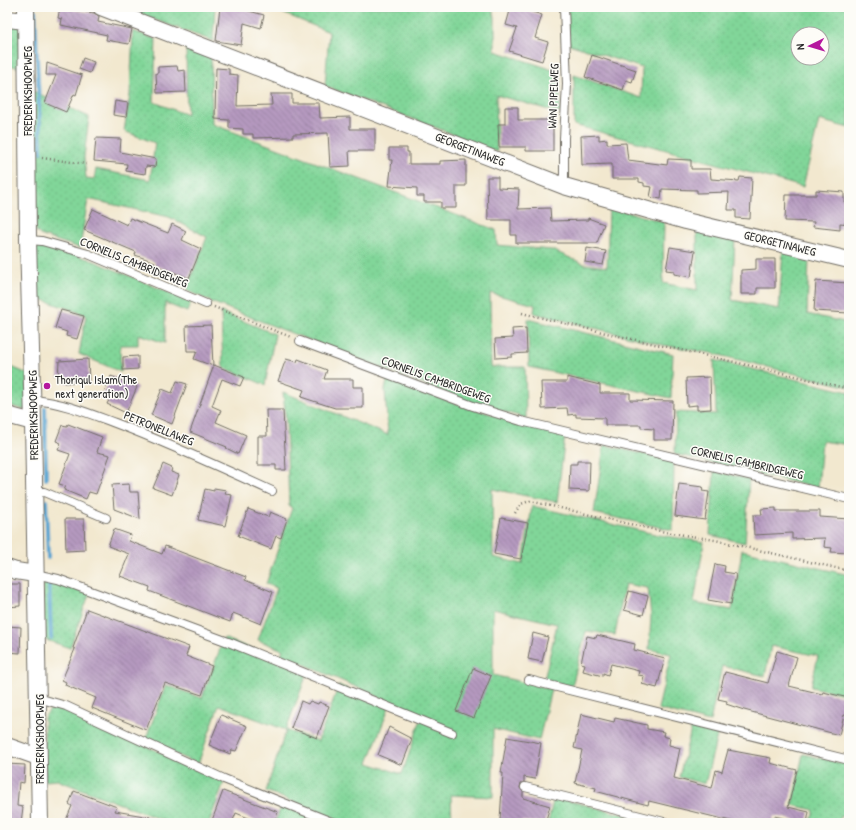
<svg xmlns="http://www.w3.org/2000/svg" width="856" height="830" font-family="'Patrick Hand',sans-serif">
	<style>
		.grass { fill: url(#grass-dots); stroke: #568062; fill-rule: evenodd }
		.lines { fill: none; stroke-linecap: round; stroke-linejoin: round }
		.stream { stroke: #59a4d1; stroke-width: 4 }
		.building { fill: url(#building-back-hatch) }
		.service-casing { stroke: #716d64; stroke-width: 10 }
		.minor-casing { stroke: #716d64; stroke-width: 18 }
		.path { stroke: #716d64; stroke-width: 2.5; stroke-dasharray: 1 3; stroke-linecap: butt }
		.service { stroke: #fff; stroke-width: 8 }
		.minor { stroke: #fff; stroke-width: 16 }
		.poi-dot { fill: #b5179e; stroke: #fdfcf7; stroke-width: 1.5 }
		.labels { text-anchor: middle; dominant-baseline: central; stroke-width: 3; stroke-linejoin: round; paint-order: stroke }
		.street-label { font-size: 12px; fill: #2b2b2b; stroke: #fdfcf7 }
		.poi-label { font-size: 12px; fill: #2b2b2b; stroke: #fdfcf7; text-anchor: start }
	</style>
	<defs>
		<pattern id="grass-dots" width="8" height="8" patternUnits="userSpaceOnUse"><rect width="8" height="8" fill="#81d699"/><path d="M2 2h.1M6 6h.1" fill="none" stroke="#70b884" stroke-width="1.8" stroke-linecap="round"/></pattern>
		<pattern id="building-back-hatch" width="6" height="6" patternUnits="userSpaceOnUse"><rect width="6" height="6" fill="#b599bf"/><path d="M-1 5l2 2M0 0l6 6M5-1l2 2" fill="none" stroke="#937d9b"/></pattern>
	</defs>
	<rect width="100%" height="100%" fill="#fdfcf7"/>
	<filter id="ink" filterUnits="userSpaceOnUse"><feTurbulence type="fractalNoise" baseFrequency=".025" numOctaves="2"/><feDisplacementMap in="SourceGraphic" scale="8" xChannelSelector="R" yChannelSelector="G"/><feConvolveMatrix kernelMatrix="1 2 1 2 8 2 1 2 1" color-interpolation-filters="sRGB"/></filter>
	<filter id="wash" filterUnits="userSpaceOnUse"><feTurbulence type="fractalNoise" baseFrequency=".012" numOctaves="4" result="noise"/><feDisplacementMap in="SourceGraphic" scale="16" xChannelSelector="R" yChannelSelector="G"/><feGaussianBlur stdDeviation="0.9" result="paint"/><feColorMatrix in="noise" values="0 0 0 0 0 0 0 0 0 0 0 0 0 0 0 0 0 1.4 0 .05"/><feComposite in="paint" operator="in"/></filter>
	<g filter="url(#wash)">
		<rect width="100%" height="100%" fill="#f2e8cf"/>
		<path class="grass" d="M120,7H215L213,41Z
			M268,7H491L495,17V51L560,72V113L496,95L497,152L445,131L325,86L329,32Z
			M567,7H612L642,16V7H849V128L819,120L803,187L574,125V75L641,98L642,68L569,44ZM798,34H822V58H798Z
			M7,22L20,27L22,68L7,65Z
			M133,31L156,39L154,102L187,115L186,45L211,54L212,124L496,230L497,245L552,250L584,264L607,267L609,207L664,222L663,283L697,290V230L735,238L732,300L779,309L783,251L809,257L807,314L849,323V387L711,353L663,345L534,313L535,305L490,293L491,367H525L526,418L464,400L214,303L186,290L207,237L169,217L88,199L80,248L40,235L36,231L35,225L33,91L89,117L84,157L86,178L94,179L96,169L150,180L155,143L124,131L130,95Z
			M43,244L94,261L191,302L187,312L165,303V343L138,334V345H120L121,372L79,354L86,315L35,297L36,246Z
			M221,312L275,334L265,385L223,367Z
			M528,319L673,354L671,398L529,367Z
			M714,360L849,392V445L822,441L818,488L675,454L676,412L716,414Z
			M7,365L28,374L26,410L7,405Z
			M388,377L451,402L565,436L557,502L492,489L493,557L523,564L532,506L659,535L704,542L694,603L732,610L742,550L849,575V695L811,687L818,656L771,646L765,676L722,666L710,722L658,709L671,654L649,649L651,616L648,588L625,584L615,635L586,631L572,686L544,680L557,624L493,609V675L551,689L539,740L493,729V797L451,795L452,823H345L266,791L286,730L219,705L198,764L145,741L166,685L202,698L224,638L308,671L286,730L318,741L339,685L389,707L368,763L402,774L422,716L281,654L283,650L258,640L277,588L266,584L292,508L289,506L286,423L283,392L388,435L385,390Z
			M604,445L674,461L673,530L594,513Z
			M714,471L749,479L745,543L710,535Z
			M43,577L91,589L70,648L43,639Z
			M64,708L224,782L209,823H165V821L57,780L45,781L44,717L51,709Z
			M692,726L718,732L705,784L679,777Z
			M803,754L849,765V819L840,816L838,823H810L814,810L792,805Z
			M554,797L633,817L632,823H548Z
			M282,805L329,823H275Z"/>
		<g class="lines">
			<path class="stream" d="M35,11L41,152
				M45,408L46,479
				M46,501L48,558
				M49,580L51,638"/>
		</g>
		<g id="blocks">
			<path class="building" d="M60,7H73V10L94,13L99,16L98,22L132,29L129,44L106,40L107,35L61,25L62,19L58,18Z
				M220,7H245V10L264,15L261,28L244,23L241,45L216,41Z
				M511,7H517L542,15L535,38L548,42L542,61L509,51L517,28L506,25Z
				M592,55L636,70L632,82L626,80L623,90L585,77Z
				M83,58L94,62L90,73L79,69Z
				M47,63L82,75L76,95L74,94L66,112L45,103L56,75H46Z
				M177,66L178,71L185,70L186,92L157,93L156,73H158V67Z
				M216,68L229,69V74L238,75L237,106L272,105L271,94H292V103H319L320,118L350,117V129H375V151H349L350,166L330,167L328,133L293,134V137L253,138V134H243V129L229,128V120L215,119Z
				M115,101L128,103L126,117L113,115Z
				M505,107H518V120H553V151H526V147H499L498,124H505Z
				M599,135V140L607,139V144L626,143L628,160L667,165L668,159L691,160V169H710L711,179L739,181L740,177L752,178L750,219L736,218V210H728L729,192L697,193V190L662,189L661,199L650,197L652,187L644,186V183L639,182V179H612V164L582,165L581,136Z
				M96,138L121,139L120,152L156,159L155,167L146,166L145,174L126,171L127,164L94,161Z
				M389,148H407V152H409V164H440V161L466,160V186H456V208H441V202H424V196H417V188L389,186L392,160H389Z
				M487,177H498V188L519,189L518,209L550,208L551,221L588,220V218L604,224L597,243H516V235H511V220H488Z
				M816,190L844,192V202L849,203V224L840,223V230L813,227L814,222L785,221L786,195H816Z
				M93,209L127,225L130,218L168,233L172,224L186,231L182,240L201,249L189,278L154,265L155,262L135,255L136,252L84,230Z
				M670,247L695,251L691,277L674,274V271L666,270Z
				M587,248L606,251L603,265L585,262Z
				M756,259H775V288H757V294H741V270L756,269Z
				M816,281L849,283V313L814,311Z
				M61,310L84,316L77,339L66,336L67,332L55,328Z
				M211,325L213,366L194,359L197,351H187L186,326Z
				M526,328L527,353L512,354V357L496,358L495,339L513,338L512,329Z
				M138,356V369L123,370V357Z
				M88,359L89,381L65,383L64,378H58L59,361Z
				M286,359L297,362L298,359L327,370L324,379H353V387H363V408H335L301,397L304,390L278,381Z
				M214,365L244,377L240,386L222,379L212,406L221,410L216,422L246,435L238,454L226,448L227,447L190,432Z
				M111,376L137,387L126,413L107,404L109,400L102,397Z
				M567,377L600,385V393H630V400L673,401L672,440H654V429L641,428V425H605V418L576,417V414L568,415L567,408L542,409L541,382H567Z
				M710,377L711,409L697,410V405L687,406L686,378Z
				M177,381L187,384L172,424L151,415L162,389L172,393Z
				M266,410H283L286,470H276V465H258V436H267Z
				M68,424L102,437L97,452L110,455L96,494L89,492L86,499L64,490L66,486L59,484L70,454L58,450L61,443L56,441L62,425L67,426Z
				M577,461H590L589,491L569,490L570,464H577Z
				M163,464L172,468L171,472L179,475L172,495L153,488Z
				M129,484L130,492H138L140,519L114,509L112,485Z
				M679,484L703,487L702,491L709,492L705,520L675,516Z
				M214,488L226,490L225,494L232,495L225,526L198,520L205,489L214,491Z
				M776,508V511H820V517L849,519V553L831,552L832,548L824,547L825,538L792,539V533L754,535L753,515H762L761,509Z
				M248,509L268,517L270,512L287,519L281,538L276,536L271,549L238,536Z
				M501,518L528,523L521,559L494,554Z
				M65,519H84L85,550L66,551Z
				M114,529L131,535L129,541L162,554L165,546L246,577L245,580L273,592L261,624L233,613L230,622L149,591L150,587L120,576L129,554L108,546Z
				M715,564L725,566L724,572L736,574L731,604L708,600Z
				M7,584H20V606L7,607Z
				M629,591L648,596L643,615L624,610Z
				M87,609L189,647L186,656L212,666L202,695L165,683L146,730L92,708L96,698L65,685L66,682L62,680L75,649L73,648Z
				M7,626L21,627L20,653L7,652Z
				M533,633L548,637L542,662L528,659Z
				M597,635L635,644L634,650L665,658L657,688L642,684L644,676L638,675L639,671L611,664L608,675L603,673V676L583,671L585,664L581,663L587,636L596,638Z
				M777,651L797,657L789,686L822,694L823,692L849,698V716L844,715L839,735L744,710L726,704L727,701L718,699L725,672L768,683Z
				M473,668L491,676L474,718L456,711Z
				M301,701L308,704L310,701L318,704L319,702L329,706L317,738L291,728Z
				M581,714L614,722L615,718L647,725V729L664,732L663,736L670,738L669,745L680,748L674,778L712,788L716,770L722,772L728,750L771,758L770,763L797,770L788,807L809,812L807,823L774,816L772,823H739L649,801L648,805L595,791L596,788L575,783L582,750L574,748Z
				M221,715L247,726L236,751L232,750L230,754L209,745Z
				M389,727L412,739L402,765L378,755Z
				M507,737L541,743L535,779L524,777V782L521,783L520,788L523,792V798L550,806L545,823L500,820L503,773H501Z
				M7,764L25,765L24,783L19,782L17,806L23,807L21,823H7Z
				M74,791L117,807L115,811L150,817L149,823H73L66,820L72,806L69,804Z
				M223,791L278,812L274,823H255L256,821L236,813L232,823H211Z"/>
		</g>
	</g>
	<g filter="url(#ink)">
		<use href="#blocks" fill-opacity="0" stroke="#716d64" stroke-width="1"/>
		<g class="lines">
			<defs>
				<path id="service" d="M564,7L567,84L564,138V186
					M28,240L42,241L88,254L206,304
					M300,341L473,406L521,421L849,499
					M33,400C61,402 88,413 115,423C168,443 220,467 272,491
					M34,493L44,492L106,518
					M35,574L58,579L231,643L452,733
					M529,680L849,760
					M38,698L66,706L224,779L334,823
					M525,787L668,823"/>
				<path id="minor" d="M26,7L28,240L33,422L40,823
					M101,7L564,186L686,221L849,260
					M7,19L26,21
					M7,415L33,422
					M7,568L16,571L35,574
					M7,746L38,757"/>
			</defs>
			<use href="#service" class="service-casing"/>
			<use href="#minor" class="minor-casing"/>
			<path class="path" d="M42,158L86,164
				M214,307L291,337
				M522,313C631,340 740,362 849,389
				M515,513L521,504L530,501L660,531L715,540L849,571"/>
			<use href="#service" class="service"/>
			<use href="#minor" class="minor"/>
		</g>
	</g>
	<circle class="poi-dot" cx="47" cy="386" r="4"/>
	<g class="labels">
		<g class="street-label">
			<text transform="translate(27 91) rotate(-90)">FREDERIKSHOOPWEG</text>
			<text transform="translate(553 96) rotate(-88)">WAN PIPELWEG</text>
			<text transform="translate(470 149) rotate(21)">GEORGETINAWEG</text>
			<text transform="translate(780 243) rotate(14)">GEORGETINAWEG</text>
			<text transform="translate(134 262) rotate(22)">CORNELIS CAMBRIDGEWEG</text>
			<text transform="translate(436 379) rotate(20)">CORNELIS CAMBRIDGEWEG</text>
			<text transform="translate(33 415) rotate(-91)">FREDERIKSHOOPWEG</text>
			<text transform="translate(159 428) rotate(22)">PETRONELLAWEG</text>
			<text transform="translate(747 462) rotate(13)">CORNELIS CAMBRIDGEWEG</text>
			<text transform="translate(39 739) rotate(-90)">FREDERIKSHOOPWEG</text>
		</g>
		<g class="poi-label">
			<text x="55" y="379">Thoriqul Islam(The<tspan x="55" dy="14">next generation)</tspan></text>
		</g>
	</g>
	<rect width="856" height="830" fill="none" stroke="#fdfcf7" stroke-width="24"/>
	<g transform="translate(810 46) rotate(265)"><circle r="19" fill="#fdfcf7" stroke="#a9a8a5"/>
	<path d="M0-3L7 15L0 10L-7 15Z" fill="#b5179e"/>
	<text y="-6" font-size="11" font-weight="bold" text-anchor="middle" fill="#2b2b2b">N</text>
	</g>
</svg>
